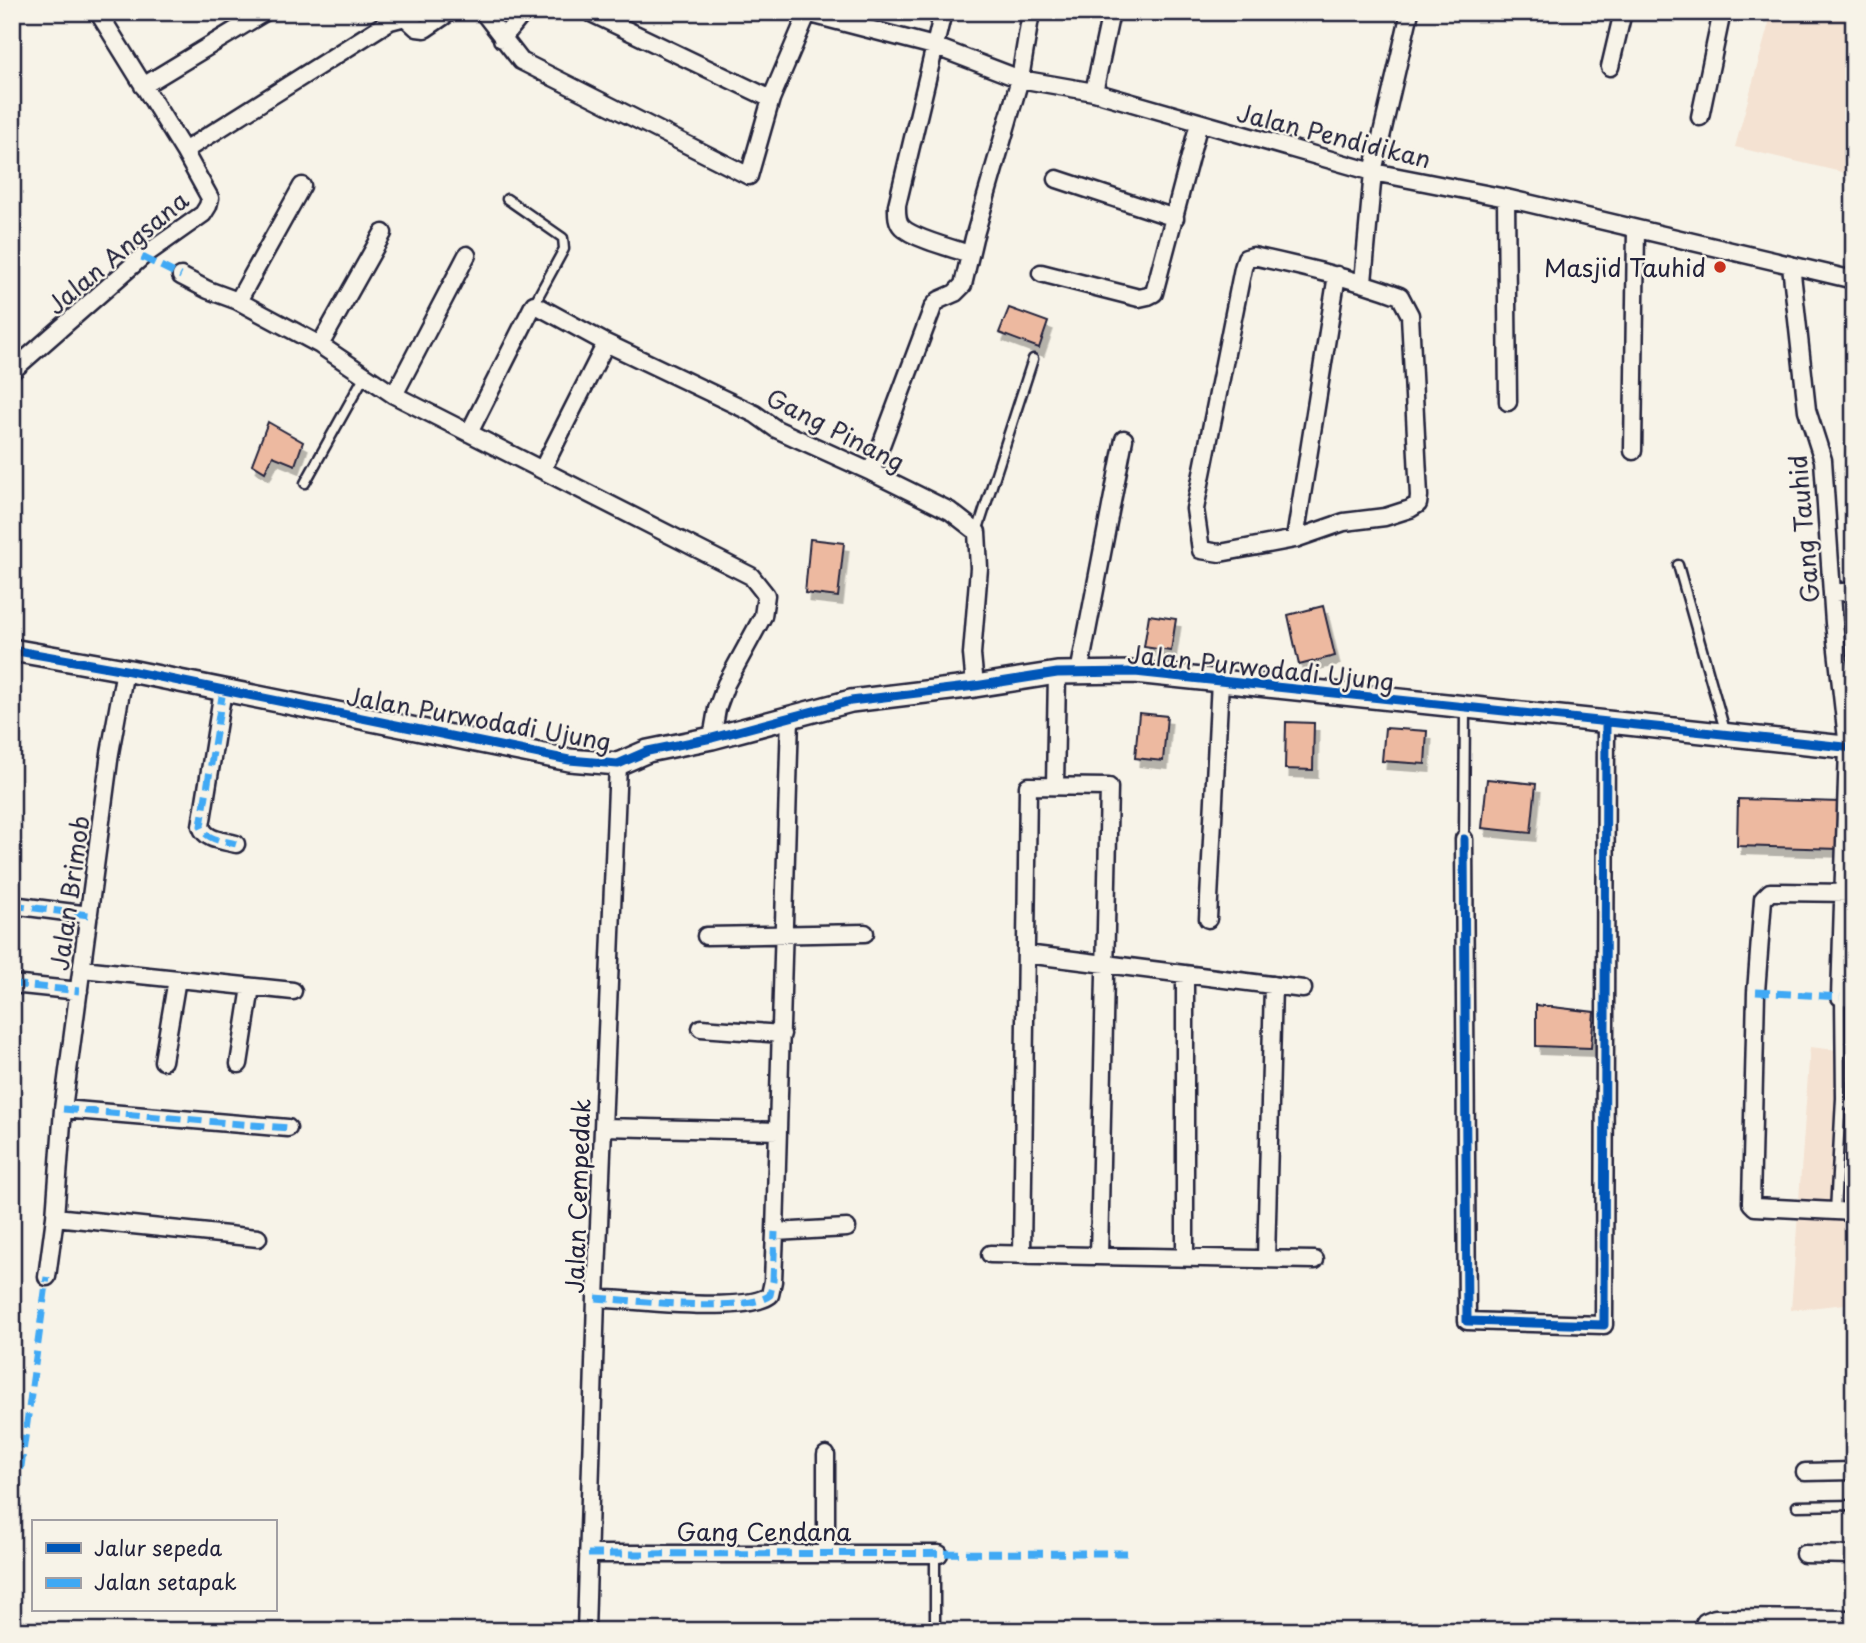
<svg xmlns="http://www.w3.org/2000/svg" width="1866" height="1643" font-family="'Playpen Sans',sans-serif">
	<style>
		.built { fill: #f4e2d2 }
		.building { fill: #edb9a0; stroke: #22223b; stroke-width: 2; filter: url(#shadow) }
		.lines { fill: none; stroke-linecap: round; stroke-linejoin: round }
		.lane-casing { stroke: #22223b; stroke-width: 13 }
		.street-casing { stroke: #22223b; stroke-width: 21 }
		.secondary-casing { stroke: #22223b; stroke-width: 26 }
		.lane { stroke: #f7f3e8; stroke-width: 8 }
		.street { stroke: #f7f3e8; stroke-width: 16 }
		.secondary { stroke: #f7f3e8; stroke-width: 21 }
		.quiet { stroke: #3fa9f5; stroke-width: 7; stroke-dasharray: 14 7; stroke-linecap: butt }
		.cycleway-casing { stroke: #f7f3e8; stroke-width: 13 }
		.cycleway { stroke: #0057b8; stroke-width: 9 }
		.poi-dot { fill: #c8321e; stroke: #f7f3e8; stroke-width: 2.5 }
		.labels { text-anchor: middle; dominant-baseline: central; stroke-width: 5; stroke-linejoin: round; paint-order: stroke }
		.street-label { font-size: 24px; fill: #22223b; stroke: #f7f3e8 }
		.poi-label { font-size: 24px; fill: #22223b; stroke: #f7f3e8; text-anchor: end }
	</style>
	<defs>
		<filter id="shadow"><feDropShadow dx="4.5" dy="8" stdDeviation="0" flood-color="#0004"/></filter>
	</defs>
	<rect width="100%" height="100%" fill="#f7f3e8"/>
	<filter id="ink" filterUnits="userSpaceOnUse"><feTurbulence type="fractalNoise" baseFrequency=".0143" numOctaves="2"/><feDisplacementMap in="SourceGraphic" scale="14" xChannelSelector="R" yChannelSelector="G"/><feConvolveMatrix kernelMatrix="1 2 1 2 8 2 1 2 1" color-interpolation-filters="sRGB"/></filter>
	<g filter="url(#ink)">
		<path class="built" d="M1772,12H1854V175L1735,147Z
			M1810,1047L1854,1052V1303L1791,1310Z"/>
		<path class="building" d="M1009,308L1048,322L1039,348L999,333Z
			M268,422L303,442L295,465L273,456L265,472L252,464Z
			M810,539L844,543L838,597L805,593Z
			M1323,606L1335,656L1299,665L1288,615Z
			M1149,615L1176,619L1171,651L1144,647Z
			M1139,713L1167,716L1163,761L1135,758Z
			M1286,722L1314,723L1313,770L1285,769Z
			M1385,728L1427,731L1425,764L1382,761Z
			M1487,779L1536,784L1531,833L1482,828Z
			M1738,799L1841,802L1840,849L1737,846Z
			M1536,1005L1594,1012L1591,1048L1536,1046Z"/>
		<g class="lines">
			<defs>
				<path id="lane" d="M507,199L563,238L564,249L534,304
					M305,483L365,375
					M977,532L1033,359
					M1678,565L1726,734
					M1464,839L1465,709
					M1841,1104L1854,1105
					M1835,1212L1841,1098L1840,997
					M1797,1506L1854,1505
					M935,1631V1554"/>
				<path id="street" d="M483,12L521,61L749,176L771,99L808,12
					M589,12L771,99
					M803,12L934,46L1020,79L1094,92L1373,172L1506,198L1854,280
					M943,12L897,205C897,212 896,221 902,227C912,238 954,249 970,254
					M502,39L524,12
					M1610,67L1623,12
					M143,86L265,12
					M1094,92L1111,12
					M1700,117L1722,12
					M184,151L390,21L405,17L417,28L425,29L450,12
					M1057,179L1175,218
					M302,186L238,301L320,345L394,395L751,576L766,595L763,616L726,684L717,709L712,738
					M1506,198L1508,402
					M1253,256C1303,267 1352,278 1400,296L1410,315L1419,496L1418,504L1410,509L1385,517L1344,522L1295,539L1220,553L1201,550L1195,509L1243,268L1246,258Z
					M1791,265L1807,410L1823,460L1834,623L1848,748L1840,997L1854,998
					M1041,273L1139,298L1148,296L1154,293L1199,123
					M181,276L208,290L238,301
					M1363,282L1373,172L1410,12
					M320,345L383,233
					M12,371L142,257L203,214L208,206L210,198L184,151L98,12
					M394,395L467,255
					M469,433L534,304L606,343L755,414L776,429L871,472L950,511L977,532L979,568L972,654L975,686
					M1633,451L1636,229
					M542,470L606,343
					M871,472L933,307L939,300L955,293L963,285L974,238L1020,79L1031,12
					M1295,539L1337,275
					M1832,593L1854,591
					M125,670L110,753L63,1109L55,1217L258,1238
					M1079,673L1124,439
					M223,690L201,826C206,841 222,840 236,844
					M790,717L775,1232L847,1228
					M1055,786L1057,673
					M1464,839L1467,1321L1604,1325L1606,722
					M1852,893L1770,892L1763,899L1756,992L1751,1203L1755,1207L1854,1212
					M12,905L89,915
					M1208,919L1220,681
					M706,936L865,933
					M1026,954L1303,989
					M82,969L293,991
					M12,984L79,991
					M701,1028L782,1034
					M163,1061L177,979
					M239,1064L251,987
					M63,1109L288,1128
					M603,1127L778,1131
					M990,1254L1315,1260
					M1022,1255L1028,786L1109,787L1099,1256
					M1185,1257V974
					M1266,1259L1273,985
					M47,1277L55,1217
					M596,1298C630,1300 746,1314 770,1295L773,1281L775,1232
					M1805,1472L1854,1471
					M588,1554H939
					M826,1554V1455
					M1804,1554L1854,1555
					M586,1631L596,1298L618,764
					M1701,1631L1705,1622L1715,1618L1854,1619"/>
				<path id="secondary" d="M12,650L125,670L569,760L618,764L648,751L712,738L851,701L975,686L1057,673L1135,672L1854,748"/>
			</defs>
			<use href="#lane" class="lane-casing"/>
			<use href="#street" class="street-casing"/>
			<use href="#secondary" class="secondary-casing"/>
			<use href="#lane" class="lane"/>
			<use href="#street" class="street"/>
			<use href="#secondary" class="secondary"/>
			<path class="quiet" d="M142,257L181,276
				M223,690L201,826C206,841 222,840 236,844
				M12,905L89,915
				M12,984L79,991
				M1756,992L1840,997
				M63,1109L288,1128
				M596,1298C630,1300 746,1314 770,1295L773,1281L775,1232
				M12,1532L47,1277
				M588,1554L1133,1553"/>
			<defs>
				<path id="cycleway" d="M12,650L125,670L569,760L618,764L648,751L712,738L851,701L975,686L1057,673L1135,672L1854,748
					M1464,839L1467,1321L1604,1325L1606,722"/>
			</defs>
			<use href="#cycleway" class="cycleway-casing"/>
			<use href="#cycleway" class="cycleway"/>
		</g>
	</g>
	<circle class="poi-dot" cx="1720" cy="267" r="7"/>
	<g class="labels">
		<g class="street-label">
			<text transform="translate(1334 135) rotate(14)">Jalan Pendidikan</text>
			<text transform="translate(117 252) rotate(-40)">Jalan Angsana</text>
			<text transform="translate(836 429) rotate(27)">Gang Pinang</text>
			<text transform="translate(1803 529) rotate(-95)">Gang Tauhid</text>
			<text transform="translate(1261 667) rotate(6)">Jalan Purwodadi Ujung</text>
			<text transform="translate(479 718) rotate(10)">Jalan Purwodadi Ujung</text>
			<text transform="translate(69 893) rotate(-82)">Jalan Brimob</text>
			<text transform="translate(577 1196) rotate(-88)">Jalan Cempedak</text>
			<text x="764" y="1531">Gang Cendana</text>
		</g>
		<g class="poi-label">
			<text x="1706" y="267">Masjid Tauhid</text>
		</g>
	</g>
	<rect width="1866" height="1643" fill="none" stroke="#f7f3e8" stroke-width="42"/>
	<rect x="21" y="21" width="1824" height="1601" fill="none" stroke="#22223b" stroke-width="2.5" filter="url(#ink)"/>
	<rect x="32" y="1520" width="245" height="91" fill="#f7f3e8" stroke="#a29fa3" stroke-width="2"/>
	<rect x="46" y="1543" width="35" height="10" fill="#0057b8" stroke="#a29fa3" stroke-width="2"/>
	<text x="94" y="1556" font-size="21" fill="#22223b">Jalur sepeda</text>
	<rect x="46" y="1578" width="35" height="10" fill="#3fa9f5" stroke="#a29fa3" stroke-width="2"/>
	<text x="94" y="1590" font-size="21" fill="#22223b">Jalan setapak</text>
</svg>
